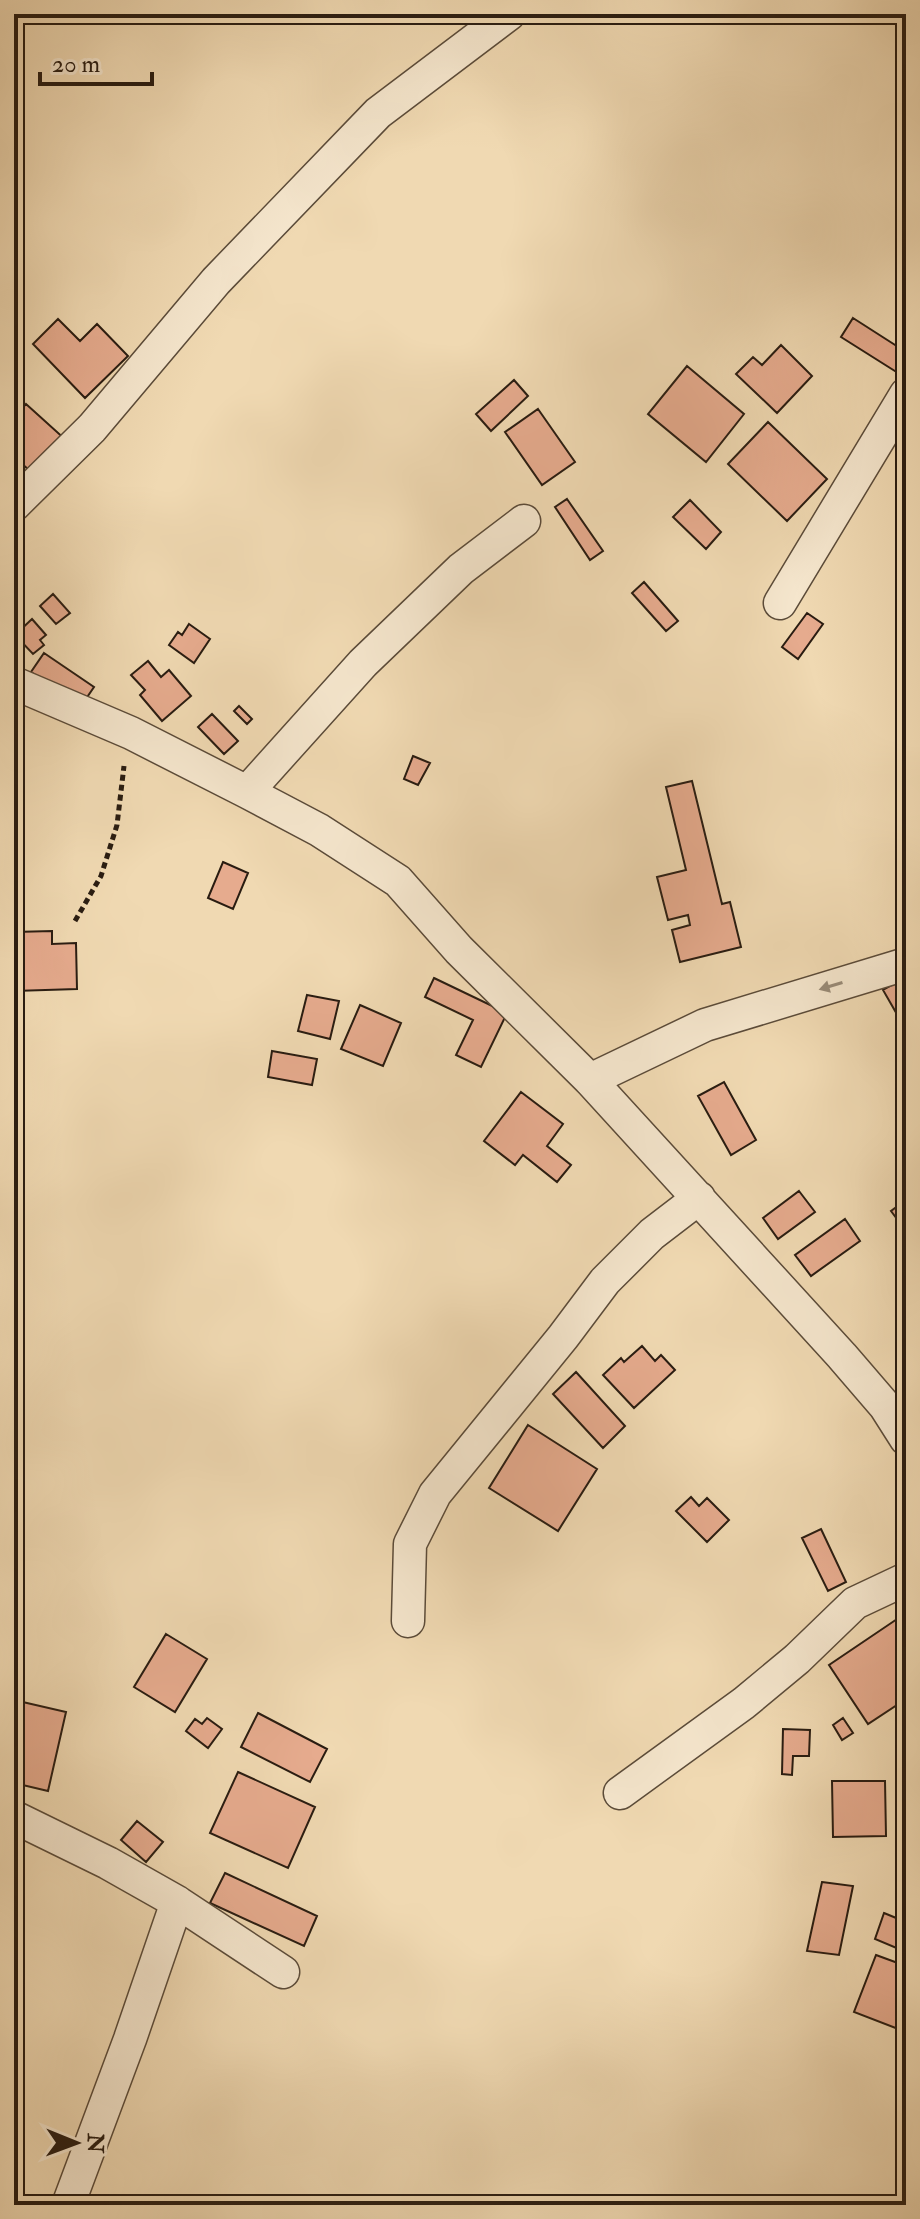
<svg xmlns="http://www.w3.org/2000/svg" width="920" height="2219" font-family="'IM FELL Double Pica',serif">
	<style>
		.building { fill: #e6ab8e; stroke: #291c11; stroke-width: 2 }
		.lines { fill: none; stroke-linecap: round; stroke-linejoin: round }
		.street-casing { stroke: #5b4b39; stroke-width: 35 }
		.path { stroke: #291c11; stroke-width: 5; stroke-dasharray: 6 4; stroke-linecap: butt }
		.street { stroke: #f5e6cd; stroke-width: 32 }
		.oneway { fill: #998b78 }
	</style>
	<rect width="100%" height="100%" fill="#f0d9b2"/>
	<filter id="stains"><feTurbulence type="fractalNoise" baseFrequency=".0025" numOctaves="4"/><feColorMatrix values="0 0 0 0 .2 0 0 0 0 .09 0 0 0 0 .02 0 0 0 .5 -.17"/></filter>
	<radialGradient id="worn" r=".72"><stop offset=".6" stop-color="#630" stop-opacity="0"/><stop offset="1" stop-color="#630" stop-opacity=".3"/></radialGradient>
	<path class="building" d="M853,318L906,352V378L841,337Z
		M58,319L80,341L97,324L128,356L85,398L33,344Z
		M781,345L812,376L777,413L736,374L753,357L762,365Z
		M687,366L744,414L706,462L648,414Z
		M514,380L528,396L491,431L476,414Z
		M26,404L67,441L36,476L14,457V417Z
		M538,409L575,462L542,485L505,432Z
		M768,422L827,479L787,521L728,464Z
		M14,465L25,475L14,487Z
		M567,499L603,551L590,560L555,507Z
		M690,500L721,532L706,549L673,517Z
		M644,582L678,621L666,631L632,593Z
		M53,594L70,613L56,624L40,606Z
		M807,613L823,624L798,659L782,647Z
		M32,619L46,635L40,640L44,645L33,654L15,635Z
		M189,624L210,639L194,663L169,645L178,632L182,635Z
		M44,653L94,687L81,706L31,672Z
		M148,661L161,677L169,670L191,696L162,721L140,695L145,690L131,675Z
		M239,706L252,719L247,724L234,711Z
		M212,714L238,741L224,754L198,727Z
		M413,756L430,763L418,785L404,779Z
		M692,781L722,904L730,902L741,947L680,962L672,930L690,925L688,915L668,920L657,877L686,870L666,787Z
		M223,862L248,873L233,909L208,898Z
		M52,931V944L76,943L77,989L14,991V932Z
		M434,978L507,1013L481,1067L456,1055L473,1020L425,997Z
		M901,980L906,989V1011L898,1016L883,990Z
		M307,995L339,1001L330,1039L298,1031Z
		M360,1005L401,1023L383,1066L341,1049Z
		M272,1051L317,1059L312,1085L268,1077Z
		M724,1082L756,1140L731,1155L698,1096Z
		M521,1092L563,1124L547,1146L571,1165L557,1182L523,1155L515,1165L484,1141Z
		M799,1191L815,1212L778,1239L763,1218Z
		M906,1200V1231L891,1211Z
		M845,1219L860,1241L811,1276L795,1255Z
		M642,1346L655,1361L661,1355L675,1370L634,1408L603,1375L621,1358L624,1362Z
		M576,1372L625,1426L603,1448L553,1394Z
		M528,1425L597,1469L558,1531L489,1488Z
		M691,1497L699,1506L707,1498L729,1520L707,1542L676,1511Z
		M821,1529L846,1582L828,1591L802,1538Z
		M903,1615L906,1619V1699L868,1724L829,1665Z
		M166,1634L207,1659L175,1712L134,1687Z
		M14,1700L66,1712L48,1791L14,1783Z
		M258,1713L327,1749L310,1782L241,1747Z
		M207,1718L222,1729L208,1748L186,1731L195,1719L202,1724Z
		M843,1718L853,1733L842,1740L833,1725Z
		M783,1729L810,1730L809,1756H793L792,1775L782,1774Z
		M238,1772L315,1807L288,1868L210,1833Z
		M832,1781H885L886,1836L833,1837Z
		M137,1821L163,1842L146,1862L121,1840Z
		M225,1873L317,1916L304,1946L210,1903Z
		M822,1882L853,1886L839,1955L807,1951Z
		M884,1913L906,1922V1952L875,1939Z
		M876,1955L906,1966V2032L854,2012Z"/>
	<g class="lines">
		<defs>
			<path id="street" d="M14,505L92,428L216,281L378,113L509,14
				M780,603L906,394
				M14,683L131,733L247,792L319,830L398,881L459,950L590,1080L842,1356L885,1406L906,1439
				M247,792L363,663L461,569L524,521
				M590,1080L705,1025L906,964
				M408,1621L410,1544L435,1494L563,1337L605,1281L652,1234L699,1198
				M620,1793L744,1703L797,1659L855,1603L906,1579
				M14,1817L108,1863L177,1902L283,1972
				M68,2205L130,2039L177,1902"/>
		</defs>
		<use href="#street" class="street-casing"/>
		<path class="path" d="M75,921L101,876L117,825L124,766"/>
		<use href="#street" class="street"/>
	</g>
	<defs><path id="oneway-solid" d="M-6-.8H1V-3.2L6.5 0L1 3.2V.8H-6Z" transform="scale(2)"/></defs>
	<use class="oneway" href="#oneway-solid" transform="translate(831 986) rotate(163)"/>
	<rect width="920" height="2219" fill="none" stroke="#f0d9b2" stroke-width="48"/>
	<rect x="16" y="16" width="888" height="2187" fill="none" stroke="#291c11" stroke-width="4"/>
	<rect x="24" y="24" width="872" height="2171" fill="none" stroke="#291c11" stroke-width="2"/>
	<g transform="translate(76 2143) rotate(91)" stroke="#f5e6cd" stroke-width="6" paint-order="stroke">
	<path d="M0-6L14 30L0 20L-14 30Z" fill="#291c11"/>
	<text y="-12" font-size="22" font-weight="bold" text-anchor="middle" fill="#291c11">N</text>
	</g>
	<path d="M40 72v12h112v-12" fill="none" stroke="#291c11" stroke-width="4"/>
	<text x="52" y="72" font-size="24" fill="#291c11" stroke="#f5e6cd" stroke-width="6" paint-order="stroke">20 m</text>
	<rect width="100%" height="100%" filter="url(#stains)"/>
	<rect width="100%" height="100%" fill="url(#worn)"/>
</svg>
